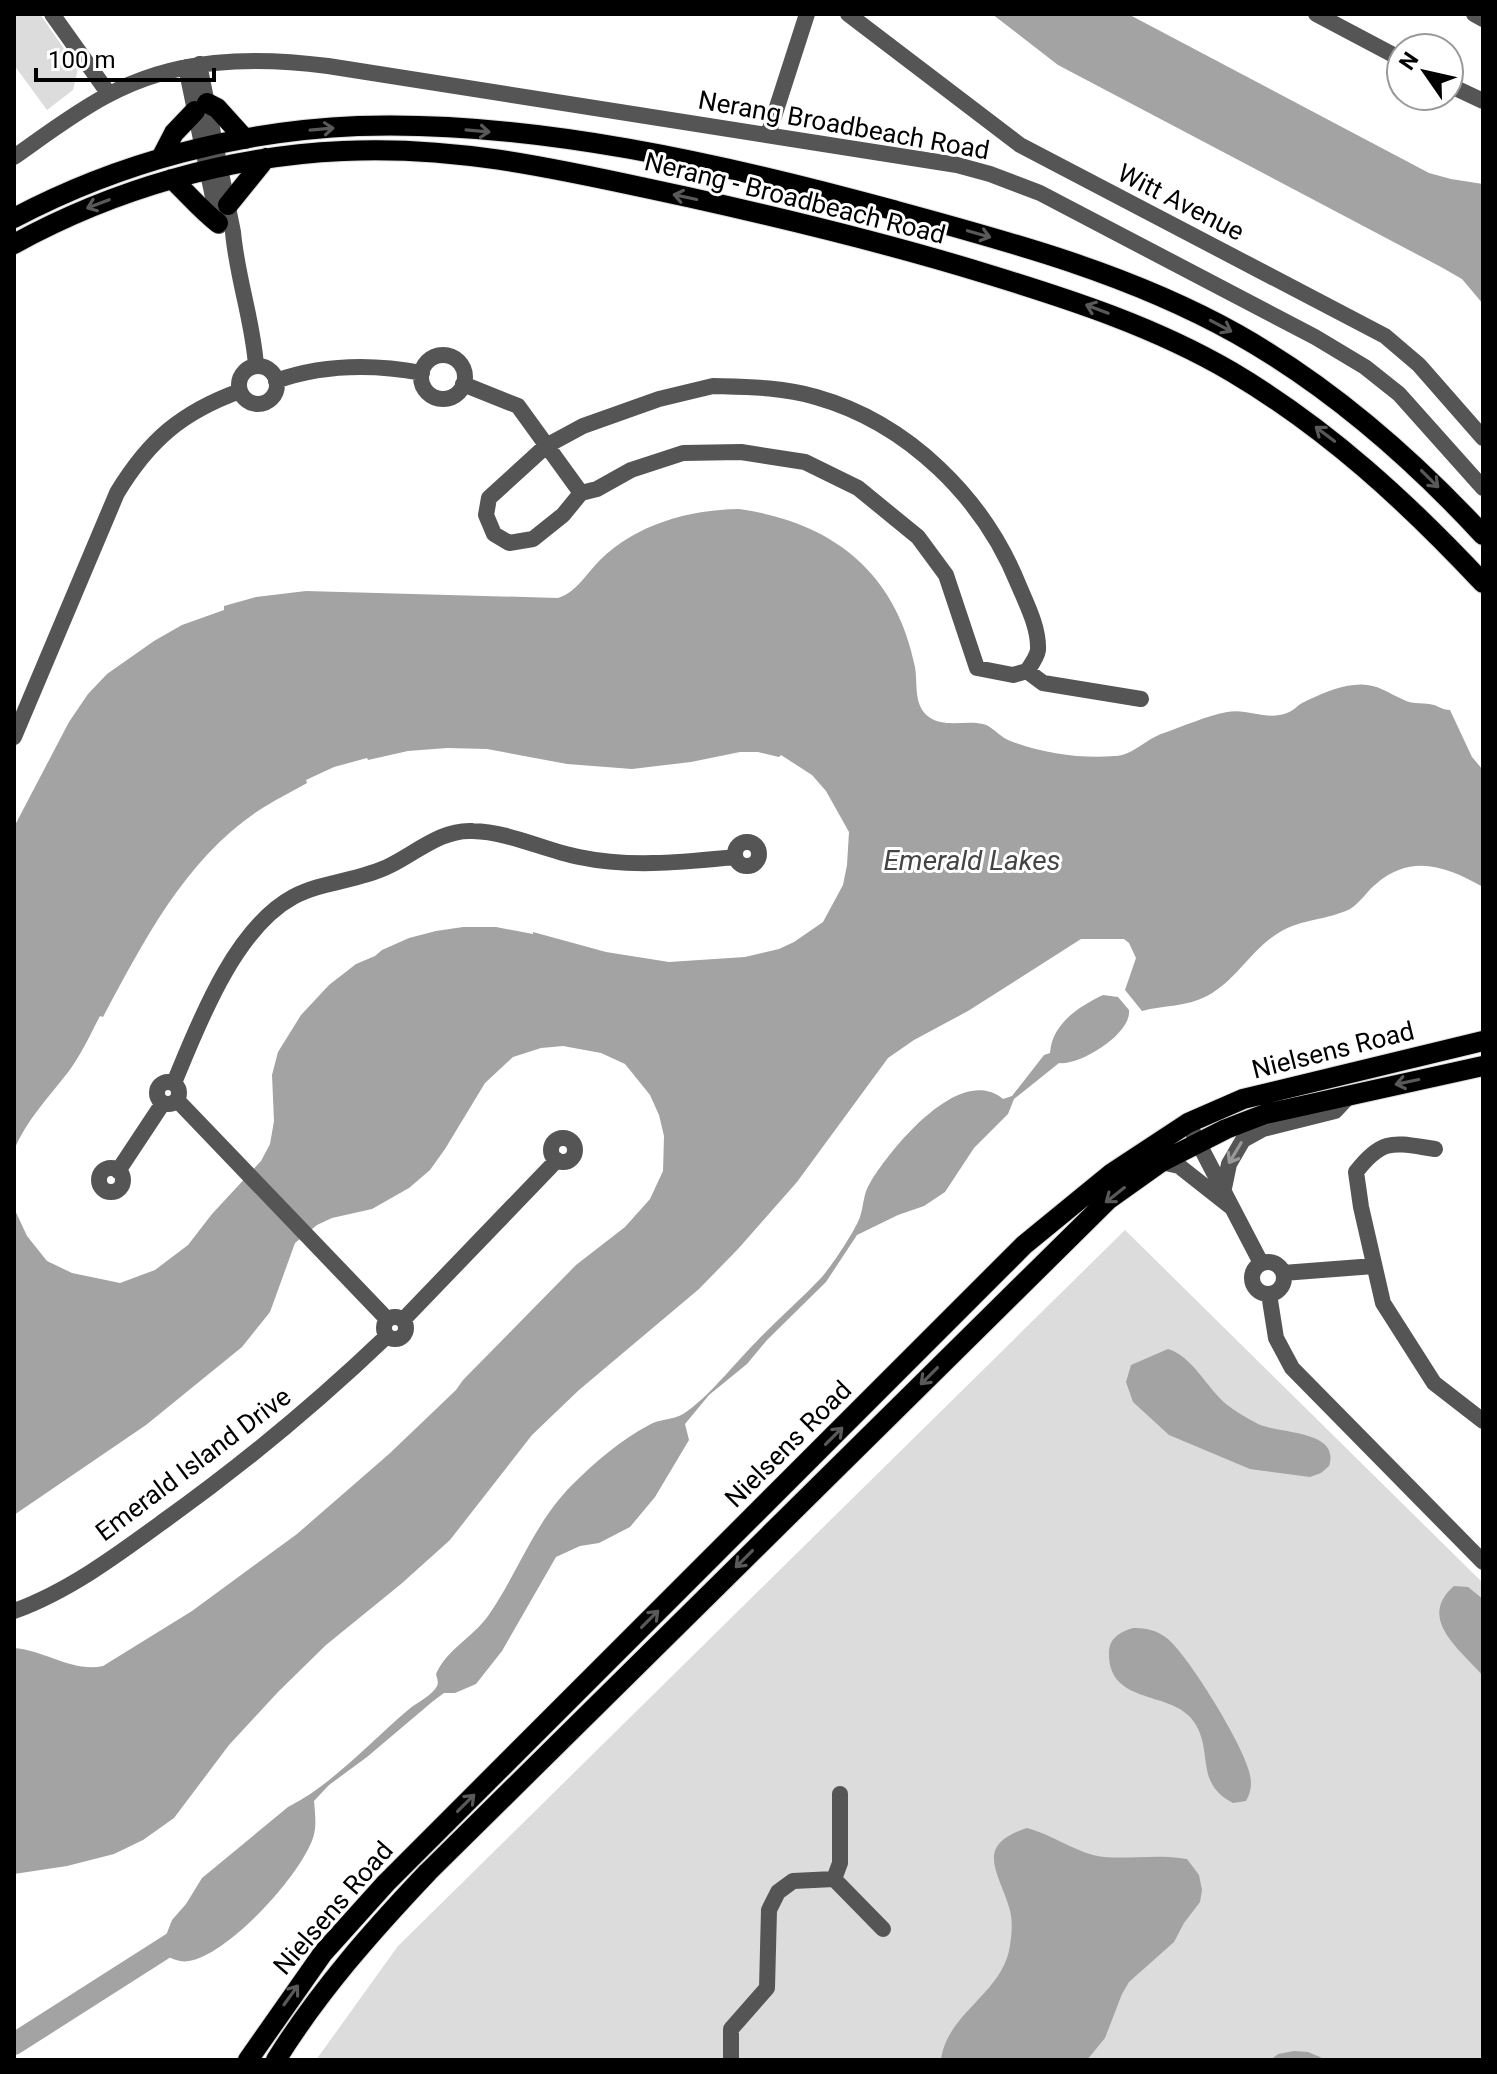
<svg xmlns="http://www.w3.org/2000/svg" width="1497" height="2074" font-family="Roboto,sans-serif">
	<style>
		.green { fill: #dcdcdc }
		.water { fill: #a3a3a3 }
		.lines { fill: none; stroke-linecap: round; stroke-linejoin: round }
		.river { stroke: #a3a3a3; stroke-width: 22 }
		.major-casing { stroke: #dbdbdb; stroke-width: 22 }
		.minor { stroke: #555; stroke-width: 16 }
		.major { stroke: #000; stroke-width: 20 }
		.oneway { stroke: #595959 }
		.oneway2 { stroke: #999 }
		.labels { text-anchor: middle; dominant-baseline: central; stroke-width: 6; stroke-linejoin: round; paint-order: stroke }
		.street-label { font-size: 26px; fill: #000; stroke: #fff }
		.water-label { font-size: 28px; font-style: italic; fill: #444; stroke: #fff }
	</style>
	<rect width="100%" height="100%" fill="#fff"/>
	<path class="green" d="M14,14H40L78,69L73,90L47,110L14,65Z
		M1125,1230L1483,1583V2060H1326L1278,2054L1270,2060H316L398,1946Z"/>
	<path class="water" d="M992,14H1128L1429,173L1451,179L1483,184V304L1462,279L1441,267L1058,65Z
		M739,509C831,522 896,571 915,667C918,685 913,705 929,717C944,728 966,720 983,724C992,726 999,736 1008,740C1041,753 1080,759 1115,756C1134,755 1147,738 1164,733C1184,726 1206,716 1227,712C1248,708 1266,721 1287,713C1293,711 1297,706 1302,703C1316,696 1338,686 1354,685C1375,682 1386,692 1404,700C1413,705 1425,702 1434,705C1440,707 1443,710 1450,710L1472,757L1483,770V887C1447,867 1412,853 1376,884C1367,891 1360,903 1350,909C1328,920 1301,919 1280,932C1252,948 1237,980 1207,996C1186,1007 1164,1005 1142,1011L1125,990L1136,958L1129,943L1124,939H1081L968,1011L914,1040L888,1058L797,1182L738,1249L699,1289L579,1390L532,1435L450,1540L401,1584L326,1645L278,1692L229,1745L174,1818L143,1840L114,1854L67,1866L14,1874V1648C44,1650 74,1673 103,1666L192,1611L297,1534L389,1454L456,1390L463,1380L576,1265L625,1227L650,1199L663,1171L664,1136L659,1115L650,1095L625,1064L601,1053L563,1046L541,1048L513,1057L485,1083L445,1149L430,1170L409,1188L372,1209L332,1218L317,1225L295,1243L270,1312L242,1347L146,1425L14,1515V1208L27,1236L47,1261L72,1273L120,1283L155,1270L188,1245L212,1214L261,1161L270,1144L274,1121L272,1075L278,1052L301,1015L329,985L356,964L375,956L382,950L409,938L436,931L463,927H496L533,934V932L606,952L669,962L745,957L779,949L794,942L823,922L843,885L847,865L849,832L826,791L812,775L781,755L779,757L758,752H740L691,762L632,769L567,764L487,749L447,748L408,751L368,760L367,758L334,767L306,780L307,783C291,792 273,801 258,811C184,861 144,941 103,1017L100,1016C91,1033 82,1053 69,1071C49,1097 27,1119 14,1150V827L69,722L88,694L107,674L154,641L182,625L224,610V606L256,597L306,591L558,598C577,592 586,574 600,560C637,524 688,510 739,509Z
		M1103,995L1118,997L1129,1010C1132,1034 1079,1066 1059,1063L1014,1099L1008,1114L974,1148L945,1192L924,1206L898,1215L857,1235L826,1282L767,1340L747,1364L709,1395L685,1424L689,1440L655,1497L630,1527L599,1543L580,1546L556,1557L502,1651L476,1684L455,1693H444L432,1702L367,1757L329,1785L314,1801C315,1813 317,1826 313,1838C300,1876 228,1955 189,1961C179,1963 167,1957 160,1951L172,1920L186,1904L202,1878L288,1807C332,1785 370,1742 408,1710C416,1703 433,1695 437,1686C439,1682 437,1679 436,1674C447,1649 472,1638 488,1616C518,1573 534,1523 572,1485C594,1463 622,1439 649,1425C659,1419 673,1420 683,1414C707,1399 735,1363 756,1342C777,1320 800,1300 821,1278C831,1267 855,1231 860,1217C864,1205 863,1194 870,1183C891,1148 960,1063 1003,1099L1012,1096L1044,1055L1050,1053C1052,1024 1078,1007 1103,995Z
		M1168,1349C1192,1356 1207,1388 1226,1404C1236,1412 1247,1418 1258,1424C1279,1434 1341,1430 1329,1466L1321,1473L1310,1477L1250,1469L1169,1435L1133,1402L1126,1382L1131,1365Z
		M1454,1586L1468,1587L1483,1599V1676C1461,1650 1416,1619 1454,1586Z
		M1133,1628C1146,1628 1157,1630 1168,1639C1189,1657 1242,1743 1249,1771C1252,1782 1252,1791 1246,1801L1233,1803C1192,1782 1216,1748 1191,1718C1168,1691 1108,1704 1109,1653C1109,1638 1120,1632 1133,1628Z
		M1027,1828C1054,1835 1077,1854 1104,1857C1132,1859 1159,1854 1187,1859L1199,1875L1202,1890L1200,1902L1184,1923L1174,1942L1129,1982L1122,1994L1105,2038L1087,2060H941C947,2012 1004,1993 1010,1945C1012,1933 1013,1919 1009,1907C998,1871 974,1845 1027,1828Z
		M1294,2051L1308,2052L1327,2060H1270L1278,2054Z"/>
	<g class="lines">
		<path class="river" d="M14,2044L185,1935"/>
		<defs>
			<path id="major" d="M207,103L217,108L245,139
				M161,158L174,133L195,111
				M172,179C188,194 201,210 218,223
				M228,205L266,158
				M14,218C120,162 238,131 358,126C532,120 725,164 893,210C1011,242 1130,274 1237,334C1331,387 1410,456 1483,535
				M14,244C114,189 229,156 343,151C465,145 574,173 692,198C791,220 890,244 987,274C1072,300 1155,327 1232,372C1328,429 1407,502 1483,583
				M248,2060L323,1953L386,1883L1024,1245L1112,1173L1188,1123L1243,1099L1483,1041
				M276,2060C319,1991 372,1931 428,1872L1109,1199L1161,1162L1226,1129L1265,1114L1483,1066"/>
		</defs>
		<use href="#major" class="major-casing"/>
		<path class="minor" d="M52,14L109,94
			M848,14L1020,145L1385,336L1419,365L1483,438
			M1316,14L1401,59
			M1474,14L1483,19
			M199,64L233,232C237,278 253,321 256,366
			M186,67L219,226
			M1449,85L1483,101
			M768,135L807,14
			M14,157C44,136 74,113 106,96C175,58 252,56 328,66L957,165L990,174L1040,193L1315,337L1365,367L1399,394L1483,488
			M421 377a22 22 0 1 1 44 0a22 22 0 1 1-44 0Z
			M239 385a19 19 0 1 1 38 0a19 19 0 1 1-38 0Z
			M276,381C324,364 373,364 422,373
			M463,384L518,406L581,493
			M713,386C747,387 782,387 816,397C908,423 984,498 1019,586C1027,605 1039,628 1038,650C1037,657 1031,665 1027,671L1013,675L977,668L946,575L918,537L858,488L805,462L741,452L683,453L631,470L597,489L581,493L563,515L533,539L509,543L494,534L486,515L489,498L546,446L583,426L659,399Z
			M1027,671L1043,683L1141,699
			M14,737L117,493C149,440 182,412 240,391
			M735 854a12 12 0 1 1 24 0a12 12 0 1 1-24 0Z
			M157 1093a11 11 0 1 1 22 0a11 11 0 1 1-22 0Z
			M174,1083C198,1025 234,929 293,897C323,881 360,881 391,865C417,852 442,829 473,831C509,832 544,850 579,857C631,868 683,862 735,857
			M177,1100L387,1319
			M1188,1123L1261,1263
			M551 1150a12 12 0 1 1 24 0a12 12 0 1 1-24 0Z
			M1435,1149C1394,1143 1383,1137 1356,1172L1361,1207L1383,1303L1434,1383L1483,1421
			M1161,1162L1179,1166L1231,1207
			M99 1180a12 12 0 1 1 24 0a12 12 0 1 1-24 0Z
			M118,1171L163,1103
			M1224,1188L1229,1164L1243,1140L1263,1129L1335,1111L1350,1095
			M1252 1278a16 16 0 1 1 32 0a16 16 0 1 1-32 0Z
			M1283,1273L1374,1266
			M1269,1294L1276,1338L1292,1368L1483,1562
			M384 1328a11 11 0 1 1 22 0a11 11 0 1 1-22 0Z
			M404,1319L557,1160
			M14,1611C67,1592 116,1556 161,1523C241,1466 316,1404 387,1336
			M840,1794V1863L834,1879L883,1929
			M731,2060V2029L767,1988L769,1910L778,1892L793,1881L834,1879"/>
		<use href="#major" class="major"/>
	</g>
	<defs><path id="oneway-shaft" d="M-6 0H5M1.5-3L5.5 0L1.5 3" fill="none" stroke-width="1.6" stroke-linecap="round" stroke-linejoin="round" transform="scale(2)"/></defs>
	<g class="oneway">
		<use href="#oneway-shaft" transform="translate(322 129) rotate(-5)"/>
		<use href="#oneway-shaft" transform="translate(478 131) rotate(5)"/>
		<use href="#oneway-shaft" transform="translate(685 197) rotate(-168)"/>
		<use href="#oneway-shaft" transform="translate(98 204) rotate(159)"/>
		<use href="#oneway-shaft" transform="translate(979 234) rotate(16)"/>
		<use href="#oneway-shaft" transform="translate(1097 309) rotate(-159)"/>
		<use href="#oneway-shaft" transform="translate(1221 326) rotate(28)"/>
		<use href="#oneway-shaft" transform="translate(1325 434) rotate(-143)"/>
		<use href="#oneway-shaft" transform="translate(1430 479) rotate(45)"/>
		<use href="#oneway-shaft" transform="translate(1407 1082) rotate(168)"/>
		<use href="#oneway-shaft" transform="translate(1115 1195) rotate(142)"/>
		<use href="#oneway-shaft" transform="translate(929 1376) rotate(135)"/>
		<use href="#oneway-shaft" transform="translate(834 1436) rotate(-45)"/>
		<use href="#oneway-shaft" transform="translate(744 1559) rotate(135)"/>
		<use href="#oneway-shaft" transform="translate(650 1619) rotate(-45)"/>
		<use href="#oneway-shaft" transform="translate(466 1803) rotate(-45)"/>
		<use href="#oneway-shaft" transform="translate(291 1995) rotate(-54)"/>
	</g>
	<use class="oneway2" href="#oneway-shaft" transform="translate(1235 1153) rotate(121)"/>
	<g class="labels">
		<g class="street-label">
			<text transform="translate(844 125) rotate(10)">Nerang Broadbeach Road</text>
			<text transform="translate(795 198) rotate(14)">Nerang - Broadbeach Road</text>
			<text transform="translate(1181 202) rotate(27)">Witt Avenue</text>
			<text transform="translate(1333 1050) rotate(-14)">Nielsens Road</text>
			<text transform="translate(788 1444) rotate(-45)">Nielsens Road</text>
			<text transform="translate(193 1464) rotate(-37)">Emerald Island Drive</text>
			<text transform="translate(333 1908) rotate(-49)">Nielsens Road</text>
		</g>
		<g class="water-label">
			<text x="972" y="860">Emerald Lakes</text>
		</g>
	</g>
	<rect width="1497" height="2074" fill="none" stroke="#000000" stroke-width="32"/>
	<g transform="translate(1425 72) rotate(304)"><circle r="38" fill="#ffffff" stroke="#999999" stroke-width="2"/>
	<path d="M0-6L14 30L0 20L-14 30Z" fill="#000000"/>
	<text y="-12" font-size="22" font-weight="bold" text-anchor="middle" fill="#000000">N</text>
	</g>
	<path d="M36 68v12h178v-12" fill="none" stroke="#000000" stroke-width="4"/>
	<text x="48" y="68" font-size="24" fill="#000000" stroke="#ffffff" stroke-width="6" paint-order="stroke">100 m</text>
</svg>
